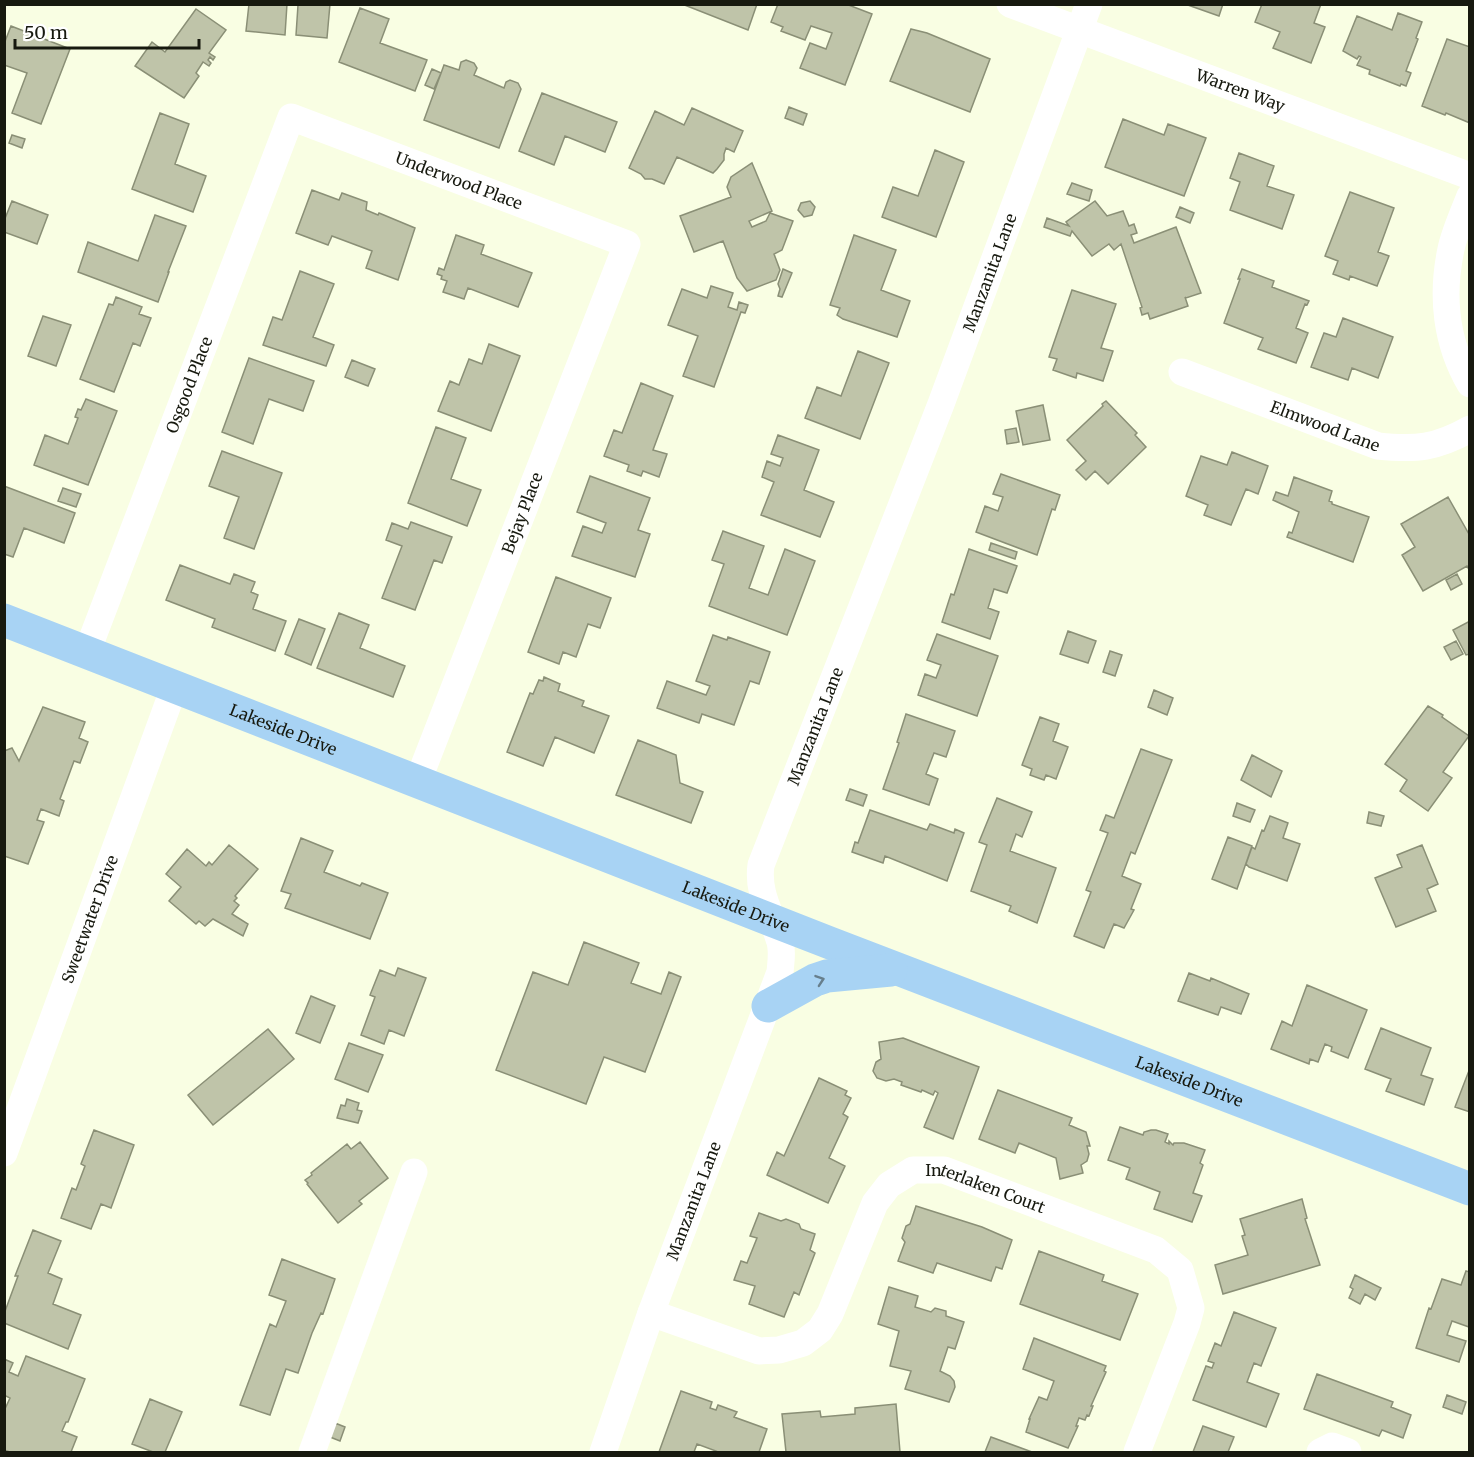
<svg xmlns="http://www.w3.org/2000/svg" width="1474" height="1457" font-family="Merriweather,serif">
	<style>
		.building { fill: #bfc4a9; stroke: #8a8f76; stroke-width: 1.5 }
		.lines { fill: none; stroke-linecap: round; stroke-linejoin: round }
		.minor { stroke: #fff; stroke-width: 27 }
		.major { stroke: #a8d3f4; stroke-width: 33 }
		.oneway { stroke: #677f8d }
		.labels { text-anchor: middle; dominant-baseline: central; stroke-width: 4.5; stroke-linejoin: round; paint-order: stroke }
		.street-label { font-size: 16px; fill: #17190f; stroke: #fff }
	</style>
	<rect width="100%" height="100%" fill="#f9fee3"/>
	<path class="building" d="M249,4H287L285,35L246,31Z
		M295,4H330L327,38L296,35L298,5Z
		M682,4H757L748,30Z
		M778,4H846L872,14L845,85L800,68L810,43L826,49L832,33L811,26L805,40L781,31L783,27L771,22Z
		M1185,4H1223L1219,16Z
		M1262,4H1321L1314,23L1325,27L1311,63L1273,48L1280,32L1255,22Z
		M360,8L389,19L380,43L427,60L415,91L339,62Z
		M196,9L226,30L209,53L215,57L213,60L210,57L208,60L211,63L209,66L203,62L196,73L199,76L184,98L135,66L152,42L165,52Z
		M1398,13L1422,22L1416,38L1418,39L1406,71L1411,73L1406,86L1401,84L1400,86L1369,74L1370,70L1357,65L1361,57L1359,56L1357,59L1343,51L1357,16L1392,30Z
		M11,26L70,49L41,124L12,113L27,73L4,65V44Z
		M911,29L927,33L990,59L970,112L890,81Z
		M1447,39L1470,47V123L1446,113L1445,115L1422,106Z
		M466,60L474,63L477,68L474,75L504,88L506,82L510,80L518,83L521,89L499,148L424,120L444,65L459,70L461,62Z
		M432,69L441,73L434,89L425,85Z
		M542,93L617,122L605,152L565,136L554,165L519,151Z
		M789,107L807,114L803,125L785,118Z
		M692,108L743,131L734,152L726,148L724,154V160L717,169L713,173L677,157L664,184L652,179H645L641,174L629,168L655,111L684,125Z
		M160,113L189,124L175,164L206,176L193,212L132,189Z
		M1123,119L1164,135L1168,124L1206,138L1184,196L1105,167Z
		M12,135L25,139L22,148L9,143Z
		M935,150L964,162L936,237L882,217L893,187L918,196Z
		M1239,153L1274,166L1267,186L1294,195L1282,229L1230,210L1240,182L1230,178Z
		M752,163L772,211L749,221L752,227L766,221L770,213L793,221L782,250L774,254L780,270L776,280L747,291L737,278L723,241L694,252L680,216L731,197L727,187L731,177Z
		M1072,183L1092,190L1089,201L1067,194Z
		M312,190L339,200L342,193L367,202L366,210L378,215L379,213L415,228L398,280L366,268L372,251L332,236L328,245L296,233Z
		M1350,192L1394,208L1378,252L1389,256L1377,286L1350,276L1349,280L1333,274L1338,261L1325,256Z
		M12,201L48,215L37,244L4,232V221Z
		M810,201L815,207L812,215L804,217L798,210L801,203Z
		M1095,201L1107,216L1123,211L1129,226L1134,224L1137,233L1131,235L1134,243L1176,227L1201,293L1186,298L1185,297L1188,306L1150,319L1148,313L1142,315L1140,308L1142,307L1121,244L1114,250L1109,244L1092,256L1072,231L1070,236L1044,227L1047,218L1069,226L1066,222Z
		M1180,207L1194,213L1190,223L1176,217Z
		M155,215L186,226L168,272H169L158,302L78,272L88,242L138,261Z
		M456,235L484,245L481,254L532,273L518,307L468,288L464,299L443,292L447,281L441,279L442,276L437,274L439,268L444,270Z
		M854,235L896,250L881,290L910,301L897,337L843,319L837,315L840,308L830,305Z
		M783,269L792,273L782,297L778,296L780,289L778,284Z
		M1242,269L1274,281L1272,287L1309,301L1307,305L1305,304L1296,328L1308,333L1296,363L1258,349L1263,338L1224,323L1240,279H1238Z
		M300,271L334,284L313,337L334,345L326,366L263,345L273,317L282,320Z
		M711,286L733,293L728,307L737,310L739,302L748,305L745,313L741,312L714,387L683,376L698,336L668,325L682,289L707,298Z
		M1072,290L1116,304L1101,348L1113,351L1103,381L1077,373L1076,378L1053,370L1057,359L1049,357Z
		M116,297L142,307L139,314L151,318L140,346L133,343L114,392L80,379L109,304L113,305Z
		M43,316L71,325L56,366L28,356Z
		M1343,318L1393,337L1378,378L1352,368L1348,380L1311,367L1324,333L1336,337Z
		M489,344L520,356L491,431L438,411L450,381L459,385L469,359L482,364Z
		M858,351L889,363L860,439L805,418L817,387L841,396Z
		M249,358L314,381L303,411L269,399L253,444L222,432Z
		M352,360L375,369L368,386L345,377Z
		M641,383L673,396L653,450L667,454L659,477L643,471L641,476L627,471L629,465L604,456L614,430L622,433Z
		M86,399L117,411L88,485L34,465L45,435L68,444L78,418L75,417L78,409L81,410Z
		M1106,401L1137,433L1135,435L1146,447L1108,484L1095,471L1086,480L1076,470L1086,461L1067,440L1103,406L1102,404Z
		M1043,405L1050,440L1023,445L1016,411Z
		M436,427L466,438L451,479L481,490L467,526L408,503Z
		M1016,428L1019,442L1007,444L1005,430Z
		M778,435L819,450L804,490L834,502L820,537L761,515L774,482L762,477L767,461L780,466L783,458L771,454Z
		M222,451L282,473L254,549L224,538L239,497L209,486Z
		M1232,452L1268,466L1258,494L1246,489L1231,525L1204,515L1208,505L1186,496L1201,456L1227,465Z
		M1001,474L1060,495L1055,510L1052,509L1037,555L976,532L985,506L998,511L1003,497L993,494Z
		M590,476L650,498L638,530L650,534L635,577L572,556L583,526L602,533L606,523L577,512Z
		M1294,477L1332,491L1329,501L1332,502V504L1369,517L1353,562L1287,537L1289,532L1292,533L1299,512L1273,500L1276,492L1288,496Z
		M4,486L75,513L64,543L24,528L13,557L4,554Z
		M63,488L81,494L76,507L58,501Z
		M1448,497L1470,536V571L1467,566L1423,591L1402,555L1415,547L1401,524Z
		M411,522L452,537L442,563L434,560L415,610L382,598L402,546L386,540L392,523L408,529Z
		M723,531L764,546L749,588L768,595L785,549L815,561L787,635L709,606L724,564L712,560Z
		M991,543L1017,552L1015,559L989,550Z
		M969,549L1017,566L1007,593L994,589L988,608L999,612L990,639L942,622L951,594L954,595Z
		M180,565L230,584L234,574L255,582L251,592L258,595L253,609L286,621L275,651L212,627L215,619L166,600Z
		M1457,574L1462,584L1451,590L1446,580Z
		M556,577L611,598L600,628L588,624L576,657L563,652L559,664L528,652Z
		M339,613L369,625L360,648L405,666L393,697L317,668Z
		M299,619L325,629L311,665L285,654Z
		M1470,621V654L1466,655L1453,630Z
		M1068,631L1096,641L1088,663L1060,654Z
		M937,634L998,656L977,716L918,695L925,674L936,678L941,665L927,660Z
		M713,635L727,640L728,637L770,652L759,684L750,681L734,725L702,714L699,723L657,708L667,681L706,695L710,686L696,681Z
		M1456,641L1463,654L1451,660L1444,647Z
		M1110,651L1122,655L1115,676L1103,672Z
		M544,677L560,684L558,691L584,701L582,706L609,716L594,753L555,737L543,766L507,752L530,693L533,694L539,680L543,681Z
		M1154,690L1173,698L1167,715L1148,707Z
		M1428,706L1443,715L1442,717L1469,736L1443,772L1452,778L1428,811L1400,791L1407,780L1385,764Z
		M43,707L85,722L79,738L88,742L80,763L74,761L60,799L64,801L59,816L41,809L37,820L44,822L28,864L4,856V751L12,748L19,761Z
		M906,714L955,731L946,757L934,753L926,774L938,779L929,805L883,789L899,743L897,742Z
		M1040,717L1059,724L1053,741L1068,747L1056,779L1046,775L1044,780L1030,775L1032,769L1022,765Z
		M638,740L676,755L680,783L703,792L691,823L616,795Z
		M1141,749L1172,760L1135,854L1131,852L1122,876L1141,884L1131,909L1134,910L1124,928L1114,924L1104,948L1074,936L1091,892L1086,890L1108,833L1100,830L1106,815L1114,818Z
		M1252,755L1282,771L1271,797L1241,780Z
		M850,789L867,795L863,806L846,800Z
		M997,798L1032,812L1022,837L1016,834L1010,851L1056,868L1037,923L1009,911L1011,906L971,891L987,845L979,842Z
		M1237,803L1255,810L1250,822L1233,816Z
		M870,810L927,830L930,824L954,833L955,829L964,833L947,881L885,856L883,863L852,852L855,842L858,843Z
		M1369,812L1384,816L1381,826L1367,823Z
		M1270,816L1288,823L1283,838L1300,844L1287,881L1249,867L1246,864L1252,847L1255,849L1262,830L1264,831Z
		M1228,837L1252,846L1237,889L1212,879Z
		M301,838L333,851L324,872L360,886L362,883L388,893L370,939L285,908L291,894L281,891Z
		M229,845L258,869L235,896L237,898L234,901L239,905L232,914L248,924L243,936L213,919L205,926L199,921L196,924L169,901L181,887L166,874L187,849L206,866L209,862L212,865Z
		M1422,845L1438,884L1427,889L1436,911L1396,927L1375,878L1402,867L1397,855Z
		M584,942L639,963L631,983L661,994L669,972L681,977L645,1072L604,1057L586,1104L496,1070L533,972L568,985Z
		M398,968L426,978L404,1036L389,1030L384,1044L361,1035L375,997L370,995L380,970L395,976Z
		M1189,973L1210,981L1211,978L1249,994L1241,1014L1221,1007L1218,1015L1178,1001Z
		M1307,985L1367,1010L1348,1058L1331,1051L1332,1047L1325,1044L1318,1062L1310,1059L1309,1064L1271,1049L1282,1021L1292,1026Z
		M311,996L335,1006L320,1043L296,1033Z
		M1381,1028L1431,1048L1421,1075L1433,1079L1424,1105L1386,1091L1391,1079L1365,1069Z
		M268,1029L294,1059L213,1125L188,1095Z
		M903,1038L979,1067L953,1139L924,1127L938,1093L935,1091L933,1095L922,1090L921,1092L901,1085L902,1082L894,1079L886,1081L877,1078L873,1071L876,1062L881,1059L879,1042Z
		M349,1043L383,1055L368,1092L335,1079Z
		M1470,1068V1112L1455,1107Z
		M819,1078L847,1091L845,1095L851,1098L843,1114L848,1117L829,1158L845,1166L828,1203L767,1175L777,1152L784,1156Z
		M998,1090L1072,1118L1069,1125L1086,1132L1090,1146H1087L1089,1154L1087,1161L1081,1165L1083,1173L1060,1179L1056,1158L1019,1143L1015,1153L979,1139Z
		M347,1099L359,1103L357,1110L362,1111L358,1123L337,1118L341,1105L345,1106Z
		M1120,1127L1143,1135L1144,1132L1151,1130H1156L1168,1134L1165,1142L1169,1144V1141L1173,1145L1174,1143H1184L1205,1150L1200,1163L1203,1165L1193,1193L1202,1196L1192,1222L1154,1209L1160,1192L1126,1179L1130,1168L1108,1160Z
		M94,1130L134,1145L111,1208L101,1204L91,1229L61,1218L72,1188L76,1190L85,1166L81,1164Z
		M360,1142L388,1178L359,1201L362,1204L338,1223L307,1184L308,1183L305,1180L312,1175L311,1173L347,1144L351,1149Z
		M1302,1199L1307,1218L1305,1219L1320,1265L1223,1294L1215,1265L1248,1255L1242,1236L1245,1235L1240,1219Z
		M916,1206L982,1227L1012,1240L1002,1269L996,1267L991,1281L937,1263L933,1273L898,1261L905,1242L902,1238L906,1226L910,1224Z
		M759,1213L781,1221L786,1219L799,1224L801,1229L815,1234L810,1250L815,1253L799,1295L794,1292L784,1317L749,1304L755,1286L734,1280L741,1261L747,1263L757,1238L750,1236Z
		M33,1230L61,1241L48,1273L62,1279L53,1304L81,1315L68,1349L4,1323V1314L18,1276H15Z
		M1039,1251L1104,1275L1102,1281L1138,1294L1120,1340L1020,1304Z
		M282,1259L335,1279L323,1314L321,1313L312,1333L298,1373L286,1369L270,1415L240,1405L270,1324L276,1327L286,1301L269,1295Z
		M1466,1271L1470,1272V1325L1469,1327L1452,1321L1447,1335L1466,1341L1459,1362L1416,1348L1429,1308L1431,1309L1442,1279L1461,1285Z
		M1355,1275L1381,1288L1375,1300L1365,1294L1360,1304L1349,1298L1353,1289L1350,1287Z
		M889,1287L918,1296L915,1307L931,1312L935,1308L946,1311V1316L964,1322L955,1349L948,1347L940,1371L950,1376L954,1381L955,1387L949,1402L905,1389L911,1371L890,1366L899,1331L878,1324Z
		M1234,1312L1276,1328L1261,1366L1254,1363L1247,1382L1279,1394L1266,1427L1193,1400L1206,1366L1212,1368L1214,1363L1208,1361L1215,1343L1221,1346Z
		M1034,1338L1106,1366L1104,1371L1106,1372L1091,1406H1093L1089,1416L1087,1415L1085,1420L1079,1418L1076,1426H1078L1068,1448L1026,1432L1030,1419H1029L1039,1397L1047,1400L1054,1381L1023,1369Z
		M26,1356L85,1379L68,1422H66L62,1431L77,1437L71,1452H10L4,1450V1411L10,1398L4,1395V1359L13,1363L9,1372L18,1376Z
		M1317,1374L1393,1402L1391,1407L1411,1415L1403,1438L1382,1430L1379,1436L1304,1409Z
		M681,1391L712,1402L710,1408L716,1410L718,1405L737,1412L734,1417L767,1429L759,1452H715L716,1451L697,1444L694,1452H659Z
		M1447,1395L1466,1402L1462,1414L1443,1407Z
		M150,1399L182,1412L165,1452H153L132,1444Z
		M896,1404L900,1452H786L782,1414L820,1411L821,1417L855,1414V1408Z
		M335,1423L345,1427L340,1441L330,1437Z
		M1203,1426L1234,1437L1228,1452H1193Z
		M991,1437L1032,1452H985Z"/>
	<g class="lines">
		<g class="minor">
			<path id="s1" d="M1010,4L1470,176"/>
			<path d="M1470,196C1463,214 1455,231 1451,249C1441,296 1446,343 1470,384"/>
			<path id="s2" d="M1182,372L1378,446C1416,450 1436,448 1470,429"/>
			<path id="s3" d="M87,652L291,117L627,244L418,781"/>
			<path id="s4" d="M4,1153L175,685"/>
			<path id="s5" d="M651,1313L759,1351L779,1350L803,1343L820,1330L830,1314L875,1203L889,1185L913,1170H944L1156,1250L1180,1270L1191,1308L1187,1323L1137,1452"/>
			<path d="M312,1452L414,1172"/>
			<path id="s6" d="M603,1452L651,1313L780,972C781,962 783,949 779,939C771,913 757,893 761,865L941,404L1089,4"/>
			<path d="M1320,1452L1332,1446L1348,1452"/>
		</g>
		<g class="major">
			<path id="s7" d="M4,620L830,943L1470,1189"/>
			<path d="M768,1006L815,980L827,976L891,970"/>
		</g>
	</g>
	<defs><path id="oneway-chevron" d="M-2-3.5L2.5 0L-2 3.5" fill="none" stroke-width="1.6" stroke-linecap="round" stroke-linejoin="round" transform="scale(1.5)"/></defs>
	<use class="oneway" href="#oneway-chevron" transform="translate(820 980) rotate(-19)"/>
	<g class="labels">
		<g class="street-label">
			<text stroke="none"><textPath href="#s1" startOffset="246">Warren Way</textPath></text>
			<text stroke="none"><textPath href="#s3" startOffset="752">Underwood Place</textPath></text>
			<text stroke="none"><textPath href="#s6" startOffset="1257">Manzanita Lane</textPath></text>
			<text stroke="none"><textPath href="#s3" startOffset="286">Osgood Place</textPath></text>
			<text stroke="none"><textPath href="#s2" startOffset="153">Elmwood Lane</textPath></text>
			<text transform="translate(522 513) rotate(-69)">Bejay Place</text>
			<text stroke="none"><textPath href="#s6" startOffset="771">Manzanita Lane</textPath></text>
			<text stroke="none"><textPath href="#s7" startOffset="300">Lakeside Drive</textPath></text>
			<text stroke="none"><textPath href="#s7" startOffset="786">Lakeside Drive</textPath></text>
			<text stroke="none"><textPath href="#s4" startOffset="249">Sweetwater Drive</textPath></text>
			<text stroke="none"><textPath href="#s7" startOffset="1272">Lakeside Drive</textPath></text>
			<text stroke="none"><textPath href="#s5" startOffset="446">Interlaken Court</textPath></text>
			<text stroke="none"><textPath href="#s6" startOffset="267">Manzanita Lane</textPath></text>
		</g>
	</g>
	<rect width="1474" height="1457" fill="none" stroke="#17190f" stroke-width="12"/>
	<path d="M15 39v9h184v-9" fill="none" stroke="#17190f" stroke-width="3"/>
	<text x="24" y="39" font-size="18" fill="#17190f" stroke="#ffffff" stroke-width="4.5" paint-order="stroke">50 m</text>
</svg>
